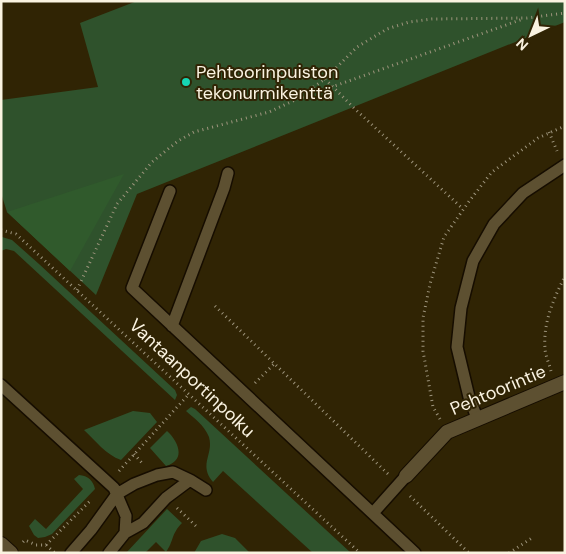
<svg xmlns="http://www.w3.org/2000/svg" width="566" height="554" font-family="'DM Sans',sans-serif">
	<style>
		.green { fill: #2f522c }
		.forest { fill: #305a2c }
		.lines { fill: none; stroke-linecap: round; stroke-linejoin: round }
		.service-casing { stroke: #160d00; stroke-width: 14 }
		.minor-casing { stroke: #160d00; stroke-width: 16 }
		.secondary-casing { stroke: #160d00; stroke-width: 16 }
		.path { stroke: #9e957d; stroke-width: 3; stroke-dasharray: 1 4; stroke-linecap: butt }
		.service { stroke: #5d5031; stroke-width: 11 }
		.minor { stroke: #5d5031; stroke-width: 14 }
		.secondary { stroke: #5d5031; stroke-width: 14 }
		.poi-dot { fill: #16d5b3; stroke: #302404; stroke-width: 2 }
		.labels { text-anchor: middle; dominant-baseline: central; stroke-width: 4; stroke-linejoin: round; paint-order: stroke }
		.poi-label { font-size: 18px; fill: #faf3e1; stroke: #302404; text-anchor: start }
		.street-label { font-size: 18px; fill: #faf3e1; stroke: #302404 }
	</style>
	<rect width="100%" height="100%" fill="#302404"/>
	<path class="green" d="M137,1H565V22L137,194L96,295L7,212L1,193V100L98,87L80,23Z
		M2,237L12,240L39,264L175,390L177,395L175,400L14,251L6,249L1,251Z
		M191,407L195,409L351,553H313L223,471L213,482C198,464 214,455 209,437C204,425 195,419 186,411Z
		M133,411L150,413L157,422L121,460C106,455 95,440 84,430Z
		M167,431C179,442 186,460 166,466L150,448Z
		M79,475C88,476 93,480 95,489L52,534L45,537L38,538L34,535L29,526L35,519L46,529L83,489L74,479Z
		M167,509L182,523C171,534 174,541 166,552L156,542L145,553H126Z
		M222,534L235,538L250,553H194L201,541Z"/>
	<path class="forest" d="M124,174L70,271L7,212Z"/>
	<g class="lines">
		<defs>
			<path id="service" d="M170,191L132,288L415,553
				M172,326L224,188L228,173
				M1,385L114,488L126,516L125,533L109,553
				M477,418L469,397L457,347L461,308L473,261L494,224L523,193L565,165
				M373,513L406,476
				M125,533L143,523L166,498L190,480
				M71,553L91,530L117,494L134,484L157,475L173,472L190,480L206,490"/>
			<path id="minor" d="M406,476L447,432L565,382"/>
			<path id="secondary" d="M1,544L11,553"/>
		</defs>
		<use href="#service" class="service-casing"/>
		<use href="#minor" class="minor-casing"/>
		<use href="#secondary" class="secondary-casing"/>
		<path class="path" d="M325,79L355,109L463,209
			M298,99L523,19
			M549,132L557,151
			M1,230L16,234L360,553
			M77,290L117,204L152,162L178,141L194,132L269,112L293,101L325,79L357,47L387,29L409,22L432,19L527,18L565,13
			M215,306L388,474
			M551,371C549,363 545,355 545,348C543,322 554,298 565,276
			M255,383L274,364
			M440,419L433,407L423,351V318L430,284L444,237L470,200L492,172L538,138L565,126
			M134,454L143,464
			M119,471L189,394
			M410,496L469,553
			M177,508L197,527
			M23,542L25,540L36,545H46L55,553
			M46,545L90,501
			M509,553L532,538"/>
		<use href="#service" class="service"/>
		<use href="#minor" class="minor"/>
		<use href="#secondary" class="secondary"/>
	</g>
	<circle class="poi-dot" cx="186" cy="82" r="5"/>
	<g class="labels">
		<g class="poi-label">
			<text x="196" y="72">Pehtoorinpuiston<tspan x="196" dy="21">tekonurmikenttä</tspan></text>
		</g>
		<g class="street-label">
			<text transform="translate(192 378) rotate(43)">Vantaanportinpolku</text>
			<text transform="translate(498 390) rotate(-23)">Pehtoorintie</text>
		</g>
	</g>
	<rect width="566" height="554" fill="none" stroke="#faf3e1" stroke-width="5"/>
	<g transform="translate(531 35) rotate(223)" stroke="#302404" stroke-width="4" paint-order="stroke">
	<path d="M0-4L9 19L0 12L-9 19Z" fill="#faf3e1"/>
	<text y="-8" font-size="14" font-weight="bold" text-anchor="middle" fill="#faf3e1">N</text>
	</g>
</svg>
